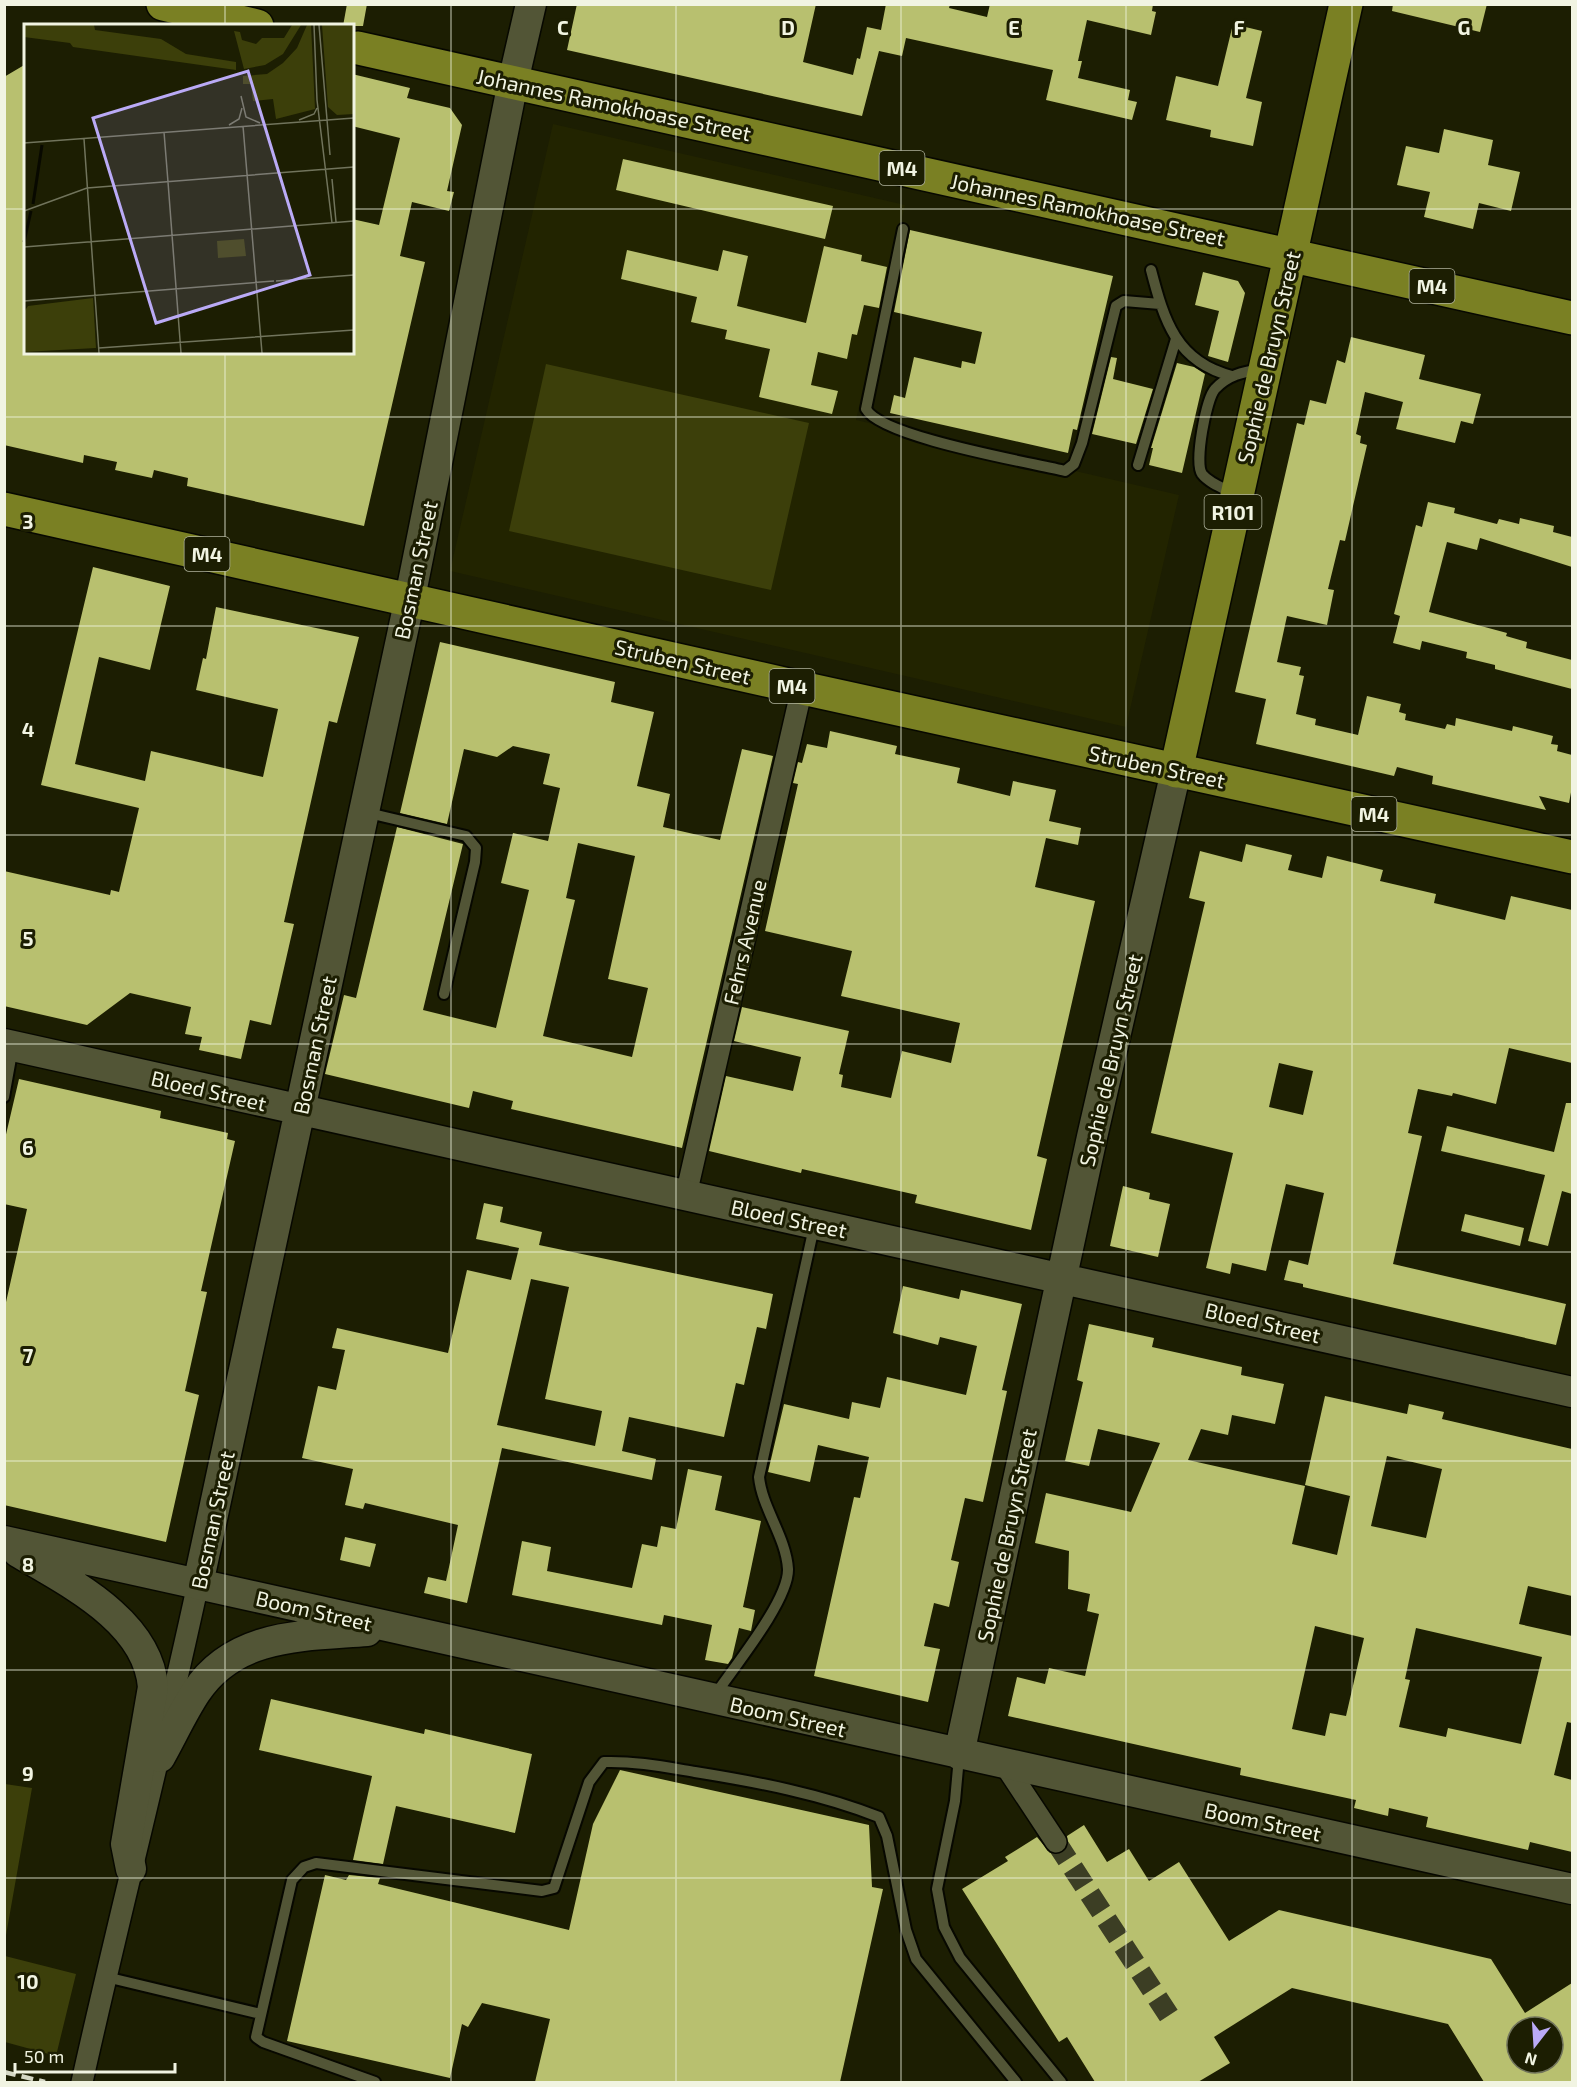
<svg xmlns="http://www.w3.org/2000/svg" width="1577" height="2087" font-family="'Exo 2',sans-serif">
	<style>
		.built { fill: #222400 }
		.green { fill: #3c3f0a }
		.building { fill: #b8c06f; fill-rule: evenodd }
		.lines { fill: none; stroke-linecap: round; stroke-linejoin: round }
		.street-tunnel { stroke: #3c3e24; stroke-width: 21; stroke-dasharray: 21 10; stroke-linecap: butt }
		.lane-casing { stroke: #070800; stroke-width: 14 }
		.street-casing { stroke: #070800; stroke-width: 24 }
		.secondary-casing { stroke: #070800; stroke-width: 33 }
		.primary-casing { stroke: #070800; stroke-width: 36 }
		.lane { stroke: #525536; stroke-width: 10 }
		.street { stroke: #525536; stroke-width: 21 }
		.secondary { stroke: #525536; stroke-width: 30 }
		.primary { stroke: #7a8023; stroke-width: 33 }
		.rail { stroke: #d5d8c5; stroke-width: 4.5; stroke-dasharray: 12 6; stroke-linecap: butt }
		.grid { fill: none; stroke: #f1f4e2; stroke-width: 1.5; stroke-opacity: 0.55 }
		.labels { text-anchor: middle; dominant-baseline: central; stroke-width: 6; stroke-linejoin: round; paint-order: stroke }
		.shield { fill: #1c1e02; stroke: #b1b49f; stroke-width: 1.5 }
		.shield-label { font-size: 20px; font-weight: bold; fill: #f1f4e2 }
		.street-label { font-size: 21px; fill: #f1f4e2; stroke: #1c1e02 }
		.inset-river { fill: none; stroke: #080900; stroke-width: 3 }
		.inset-road { fill: none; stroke: #71745c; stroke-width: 1.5 }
		.view { fill: #baaaf6; fill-opacity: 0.15; stroke: #baaaf6; stroke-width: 3 }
		.inset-edge { fill: none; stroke: #f1f4e2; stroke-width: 3 }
		.grid-label { font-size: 20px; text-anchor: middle; font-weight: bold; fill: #f1f4e2; stroke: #1c1e02; stroke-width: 6; stroke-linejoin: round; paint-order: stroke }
	</style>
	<rect width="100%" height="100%" fill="#1c1e02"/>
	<path class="built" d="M553,124L905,205L856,420L1179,495L1126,727L450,571Z"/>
	<path class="green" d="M546,364L809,423L771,590L509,531Z
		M5,1784L32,1788L5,1941L4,1784Z
		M5,1956L76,1974L56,2056L5,2042Z"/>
	<path class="building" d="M347,4H367L363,26H343Z
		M577,4H816L803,62L853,75L857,58L860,59L867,27L881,30L886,4H950L949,8L987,17L990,4H1153L1152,11L1156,12L1151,35L1087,20L1078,61H1082L1078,78L1130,90L1128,100L1137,102L1132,120L1046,100L1053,70L906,38L902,56L879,51L862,116L567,50Z
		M1393,4H1487L1480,32L1392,11Z
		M1233,24L1262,31L1246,98L1262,102L1253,146L1210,137L1211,130L1166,120L1176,76L1218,86Z
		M26,64V352H352V219L379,225L400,138L352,126V74L410,88L407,98L450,108L462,125L447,191L454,192L449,211L412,202L400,256L425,262L364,526L187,486L188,478L154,470L152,478L115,470L117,462L84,455L83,463L4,445V77Z
		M1444,129L1493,140L1488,165L1520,172L1511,211L1479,203L1473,229L1424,217L1430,192L1397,185L1406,146L1439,153Z
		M623,159L833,206L825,239L616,190Z
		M910,230L1113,276L1077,430L1073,429L1068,453L890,413L894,395L905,398L914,357L961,368L962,361L975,364L982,332L894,312Z
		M824,246L862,255L861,261L887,267L879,308L864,305L857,335L852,334L847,359L818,352L811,385L838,391L832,414L759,397L770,349L725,339L727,330L691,322L697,297L621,279L627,250L718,271L723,250L748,256L737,306L806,323Z
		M1203,272L1238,281L1245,293L1228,362L1208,356L1219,311L1195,305Z
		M1351,337L1425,355L1419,379L1481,394L1473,424L1461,421L1455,443L1396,429L1403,402L1365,392L1356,434L1361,436L1360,443L1367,445L1345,541L1340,540L1328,589L1334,590L1327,625L1287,616L1277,662L1301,667L1299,675L1304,676L1296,714L1316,719L1315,725L1358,735L1367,696L1401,704L1399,712L1406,714L1405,720L1445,729L1447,724L1455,726L1456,718L1512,731L1513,726L1553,736L1551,744L1558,745L1557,751L1572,755V787L1569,803L1539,796L1546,810L1432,784L1433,776L1397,767L1394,776L1256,744L1266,699L1235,692L1297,423L1304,425L1310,400L1326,404L1337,360L1345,363Z
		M1111,357L1117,358L1113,379L1153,389L1136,444L1092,434Z
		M1177,363L1194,367L1205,374L1182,473L1149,465L1153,448H1151Z
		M1428,502L1455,508L1454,513L1497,524L1499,519L1519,524L1520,518L1554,526L1553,532L1572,537V567L1480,538L1477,550L1447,542L1429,612L1507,633L1506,636L1527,642L1526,648L1572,660V689L1495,669V665L1466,658L1467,652L1422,641L1420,650L1393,643L1400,616L1394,614L1416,525L1422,527Z
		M93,567L170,586L150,670L99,657L75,764L145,781L151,751L263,777L278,709L196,690L203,658L206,659L216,607L359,637L337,723L329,721L284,922L294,924L271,1025L250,1020L241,1059L199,1050L202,1037L185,1034L191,1007L130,993L87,1025L4,1006V871L110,895L111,890L119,892L139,808L41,785Z
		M440,642L615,682L611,702L654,712L637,786L670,794L663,827L720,840L742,749L773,756L682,1148L511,1109L513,1101L473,1091L469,1108L325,1074L344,995L356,998L397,827L463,844L423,1010L496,1028L529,890L501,883L513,833L548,841L560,788L543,784L550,754L513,746L497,757L464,749L447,824L400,813ZM578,843L635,856L608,979L648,988L632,1057L543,1036L575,900L566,898Z
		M830,731L897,746L895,754L960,768L957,783L1010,796L1013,781L1056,790L1049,821L1081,828L1078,845L1046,838L1035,887L1095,901L1037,1156L1047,1159L1031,1230L915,1203L917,1195L802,1169L801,1173L709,1151L726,1076L793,1091L801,1057L734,1041L742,1007L849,1031L839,1074L843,1075L841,1087L891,1098L902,1051L951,1063L960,1023L841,996L852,951L765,931L798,784L793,783L798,762L802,763L807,744L827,748Z
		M1246,844L1292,855L1288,870L1322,878L1327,856L1383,870L1380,881L1436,894L1434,903L1505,920L1511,896L1572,910V1063L1509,1048L1496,1104L1453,1093L1452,1096L1418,1089L1408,1133L1422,1136L1393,1264L1566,1304L1556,1345L1303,1287V1284L1284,1280L1289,1260L1308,1265L1324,1193L1286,1184L1266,1271L1232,1263L1230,1274L1206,1268L1233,1153L1151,1133L1205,902L1189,898L1200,851L1242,862ZM1279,1063L1313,1071L1303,1115L1269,1107Z
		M19,1079L161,1111L160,1118L228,1133L227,1139L235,1141L201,1291L207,1292L185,1391L199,1395L166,1542L4,1505V1311L27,1209L4,1204V1143Z
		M1566,1103H1572V1194L1562,1191L1548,1246L1528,1241L1545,1175L1441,1151L1447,1126L1554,1152Z
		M1123,1186L1150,1193L1149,1199L1170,1204L1158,1257L1110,1246Z
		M484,1203L503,1207L500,1222L542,1232L539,1245L773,1294L766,1329L757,1327L744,1385L736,1383L724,1437L629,1417L622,1451L656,1459L652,1480L502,1448L467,1603L424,1593L428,1577L446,1581L458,1525L365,1503L363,1509L345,1505L353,1469L302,1458L318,1386L336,1390L345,1350L332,1348L337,1328L448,1353L467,1270L511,1280L519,1248L476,1239ZM531,1279L569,1287L545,1399L602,1411L595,1446L497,1425Z
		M1465,1214L1524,1228L1520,1246L1461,1231Z
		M903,1286L959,1299L961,1290L1022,1304L1002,1390L1007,1391L983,1502L965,1498L951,1560L959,1562L949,1607L934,1603L924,1646L940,1649L928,1702L814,1676L854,1497L860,1498L869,1457L818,1445L810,1482L768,1472L784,1404L849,1419L852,1402L880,1408L887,1377L966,1395L977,1346L940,1337L938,1345L893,1333Z
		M1089,1324L1154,1338L1152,1347L1242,1367L1241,1375L1284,1384L1275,1424L1232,1415L1228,1435L1201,1429L1188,1460L1305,1486L1292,1544L1337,1555L1350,1496L1305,1485L1325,1396L1407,1414L1409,1404L1444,1412L1442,1419L1572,1449V1596L1528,1586L1519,1624L1572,1636V1723L1567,1722L1554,1775L1572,1780V1852L1530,1842L1528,1850L1426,1827L1428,1817L1389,1808L1388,1816L1354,1808L1356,1800L1240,1775L1241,1768L1008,1716L1017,1677L1045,1684L1049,1668L1085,1676L1099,1614L1087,1611L1090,1594L1068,1589L1069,1551L1035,1543L1046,1493L1131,1512L1160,1443L1098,1429L1089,1466L1065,1461L1083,1382L1077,1380ZM1387,1456L1442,1469L1426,1538L1371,1526ZM1315,1626L1364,1638L1346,1716L1330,1713L1325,1736L1292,1729ZM1416,1628L1542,1657L1521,1744L1448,1728L1446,1737L1399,1727L1410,1680L1405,1679Z
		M688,1469L722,1476L715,1510L761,1521L743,1607L755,1610L751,1631L739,1628L732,1658L728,1664L705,1660L712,1625L664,1615L662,1625L512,1595L522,1541L551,1547L547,1571L632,1588L642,1544L657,1547L661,1526L676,1529Z
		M345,1537L376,1544L370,1567L340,1560Z
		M271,1699L424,1734L425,1729L532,1754L515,1833L396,1806L383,1864L353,1860L372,1776L259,1750Z
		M620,1770L869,1825L872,1887L883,1889L840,2082H535L550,2019L482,2003L468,2027L462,2024L450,2078L287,2041L325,1875L346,1880L349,1875L380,1878L378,1884L569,1930L593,1824Z
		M1084,1825L1107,1862L1129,1849L1149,1881L1179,1862L1229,1941L1279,1910L1491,1959L1525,2013L1572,1983V2082H1484L1448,2024L1292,1988L1214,2037L1230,2063L1198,2082H1095L1067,2037L1059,2042L962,1889L1008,1861L1005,1857L1037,1837L1050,1853H1063L1068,1847L1067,1836ZM1517,2027H1553V2063H1517Z"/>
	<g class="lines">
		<path class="street-tunnel" d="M1056,1842L1173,2022"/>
		<defs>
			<path id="lane" d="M903,229L866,409C881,437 1028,462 1065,471L1074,464L1082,443L1116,306L1124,301L1160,304
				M1151,270C1164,320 1176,362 1232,376
				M1138,465L1176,339
				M1233,493C1223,488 1209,483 1202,474C1194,463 1206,399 1215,389C1228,375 1243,372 1261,369
				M364,812L466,836L476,848L475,862L444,994
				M4,1097L13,1047
				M715,1695C734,1667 789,1600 788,1569C786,1537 762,1508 759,1477L814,1227
				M959,1757L955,1801L937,1889L944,1927L960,1958L1061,2082
				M106,1977L261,2014
				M375,2082L263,2042L256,2037L292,1880L304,1867L316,1863L542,1891L554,1888L589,1782L604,1762C635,1761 665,1767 695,1772C757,1782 821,1794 879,1817L887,1836L906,1930L916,1959L1016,2082"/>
			<path id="street" d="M686,1195L802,688
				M1005,1765L1056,1842
				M82,2082C119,1916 162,1751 198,1584"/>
			<path id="secondary" d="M4,1044L1572,1392
				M4,1541L1572,1889
				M18,1552C70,1583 148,1621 153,1687L126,1844L131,1869
				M198,1584L410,598L513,82L531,4
				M959,1754L1092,1137L1176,771
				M160,1757C172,1736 182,1713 196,1692C235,1633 304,1636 367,1631"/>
			<path id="primary" d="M163,4L257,26
				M358,48L1572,318
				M4,509L802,688L1572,857
				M1176,771L1346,4"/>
		</defs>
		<use href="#lane" class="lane-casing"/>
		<use href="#street" class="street-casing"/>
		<use href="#secondary" class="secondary-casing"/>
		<use href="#primary" class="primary-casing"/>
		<use href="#lane" class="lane"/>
		<use href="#street" class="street"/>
		<use href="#secondary" class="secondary"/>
		<use href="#primary" class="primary"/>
		<path class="rail" d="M4,2072L45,2082"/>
	</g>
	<path class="grid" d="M225,4V26M451,4V2082M676,4V2082M901,4V2082M1126,4V2082M1352,4V2082M4,209H26M352,209H1572M225,352V2082M4,417H1572M4,626H1572M4,835H1572M4,1044H1572M4,1252H1572M4,1461H1572M4,1670H1572M4,1878H1572"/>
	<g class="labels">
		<g class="shield">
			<rect x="879.5" y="151" width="45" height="34" rx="4.5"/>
			<rect x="1409.5" y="269" width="45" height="34" rx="4.5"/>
			<rect x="1204.5" y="495" width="57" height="34" rx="4.5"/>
			<rect x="184.5" y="537" width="45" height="34" rx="4.5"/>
			<rect x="769.5" y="669" width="45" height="34" rx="4.5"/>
			<rect x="1351.5" y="797" width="45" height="34" rx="4.5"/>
		</g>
		<g class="shield-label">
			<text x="902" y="168">M4</text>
			<text x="1432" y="286">M4</text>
			<text x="1233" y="512">R101</text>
			<text x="207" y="554">M4</text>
			<text x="792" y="686">M4</text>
			<text x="1374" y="814">M4</text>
		</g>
		<g class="street-label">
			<text transform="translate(614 104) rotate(12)">Johannes Ramokhoase Street</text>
			<text transform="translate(1088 209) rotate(12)">Johannes Ramokhoase Street</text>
			<text transform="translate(1268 357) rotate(-77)">Sophie de Bruyn Street</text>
			<text transform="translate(415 570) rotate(-78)">Bosman Street</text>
			<text transform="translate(683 661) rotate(13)">Struben Street</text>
			<text transform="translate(1157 766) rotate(12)">Struben Street</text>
			<text transform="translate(744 942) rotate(-77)">Fehrs Avenue</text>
			<text transform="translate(314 1045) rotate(-78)">Bosman Street</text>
			<text transform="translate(1110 1060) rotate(-77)">Sophie de Bruyn Street</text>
			<text transform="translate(209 1090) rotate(13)">Bloed Street</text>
			<text transform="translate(789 1218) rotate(12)">Bloed Street</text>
			<text transform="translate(1263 1322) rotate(13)">Bloed Street</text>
			<text transform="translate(212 1520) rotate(-78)">Bosman Street</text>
			<text transform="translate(1006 1535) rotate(-78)">Sophie de Bruyn Street</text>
			<text transform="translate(314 1610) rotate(13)">Boom Street</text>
			<text transform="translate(788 1716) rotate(13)">Boom Street</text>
			<text transform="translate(1263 1821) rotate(12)">Boom Street</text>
		</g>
	</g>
	<g transform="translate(24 24)">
		<rect width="330" height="330" fill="#1c1e02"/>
		<path d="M0,1H70L71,6L137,15L162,30L212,38V46L49,23L46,19L0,13ZM268,1H277L259,30L241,41L220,45L210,7L216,8L218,16L232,20L238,14H260ZM283,1H287L291,85L252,95L249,75L229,77L227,60H219V52L243,50L259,39L273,24ZM298,1H330V90L313,91L304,83ZM220,215L222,232L194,234L193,217ZM69,274L72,324L0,328V288L4,282Z" fill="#3c3f0a"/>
		<path class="inset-river" d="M9,180L18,121M0,218L7,187"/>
		<path class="inset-road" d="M290,1L293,76L308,199M295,1L306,131M217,72L222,93L236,99M275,96L290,90L293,84M205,101L215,95L218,84M219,102L238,329M140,108L144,158M60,115L75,329M0,119L330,94M308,155L312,198M144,158L157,329M0,187L63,164L330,143M0,223L330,197M252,257L330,251M0,277L250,257M75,324L330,306"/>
		<path class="view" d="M224,47L286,251L132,299L69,94Z"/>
		<rect width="330" height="330" class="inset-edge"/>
	</g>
	<g class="grid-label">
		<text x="563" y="35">C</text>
		<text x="788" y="35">D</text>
		<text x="1014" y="35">E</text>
		<text x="1239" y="35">F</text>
		<text x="1464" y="35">G</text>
		<text x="28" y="529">3</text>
		<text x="28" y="737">4</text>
		<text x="28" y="946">5</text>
		<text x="28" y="1155">6</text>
		<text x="28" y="1363">7</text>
		<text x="28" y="1572">8</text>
		<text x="28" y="1781">9</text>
		<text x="28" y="1989">10</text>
	</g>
	<rect width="1577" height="2087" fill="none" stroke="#f1f4e2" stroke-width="12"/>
	<g transform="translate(1535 2045) rotate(197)"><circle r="28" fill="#1c1e02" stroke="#71745c" stroke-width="1.5"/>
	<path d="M0-4.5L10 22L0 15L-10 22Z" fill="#baaaf6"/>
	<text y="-9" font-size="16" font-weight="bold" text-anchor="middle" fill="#f1f4e2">N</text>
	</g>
	<path d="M15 2063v9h160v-9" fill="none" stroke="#f1f4e2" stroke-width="3"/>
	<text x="24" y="2063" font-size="18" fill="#f1f4e2" stroke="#1c1e02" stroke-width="4.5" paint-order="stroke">50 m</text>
</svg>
